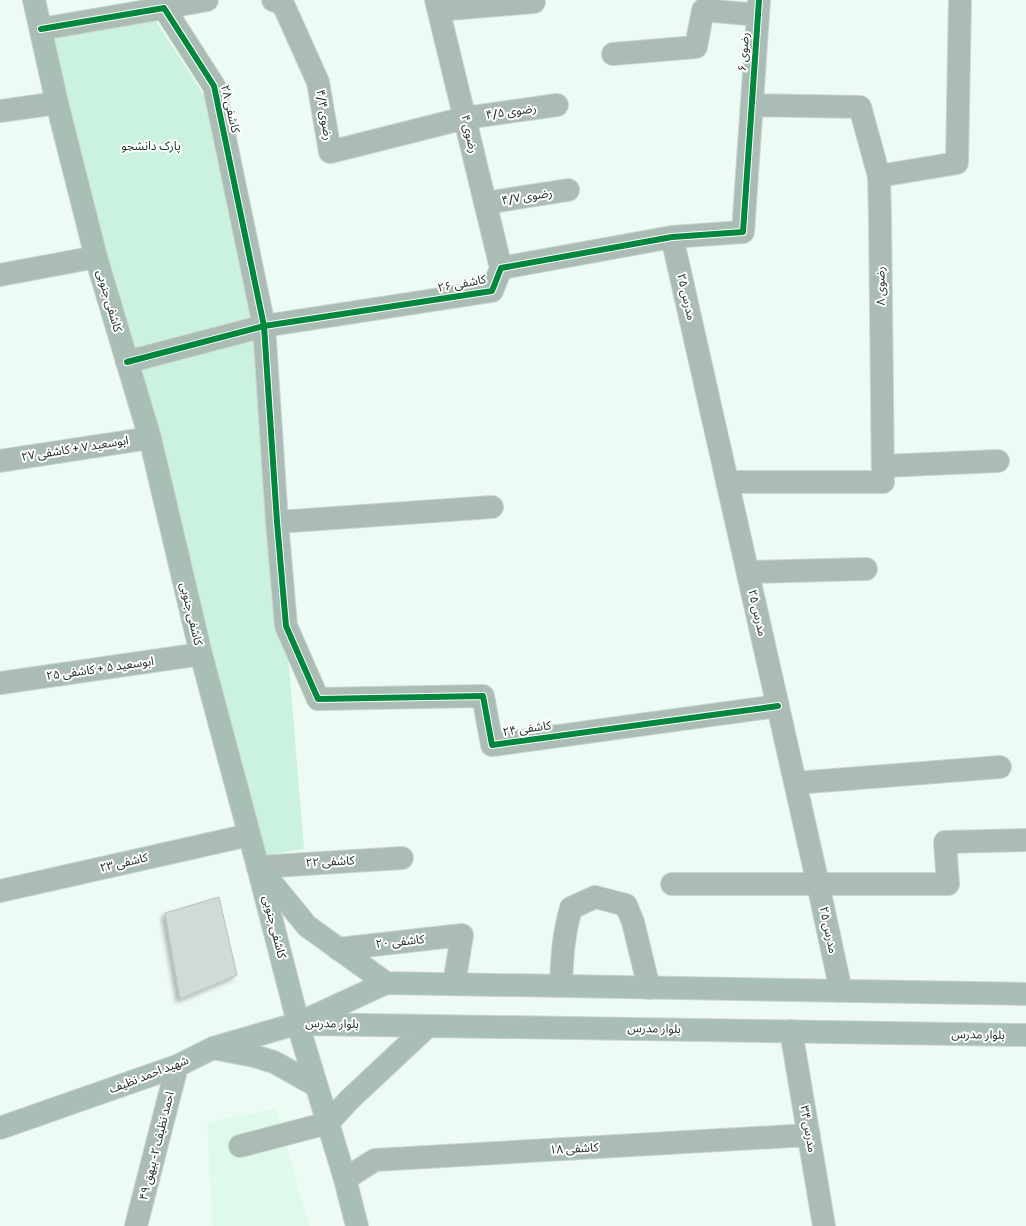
<svg xmlns="http://www.w3.org/2000/svg" width="1026" height="1226" font-family="Signika,'Noto Sans Arabic',sans-serif">
	<style>
		.built { fill: #defaeb }
		.green { fill: #cbf2de }
		.building { fill: #d0dbd5; stroke: #b6c1bb; filter: url(#shadow) }
		.lines { fill: none; stroke-linecap: round; stroke-linejoin: round }
		.minor-casing { stroke: #cad5cf; stroke-width: 24 }
		.major-casing { stroke: #cad5cf; stroke-width: 24 }
		.minor { stroke: #aabcb3; stroke-width: 22 }
		.major { stroke: #a9beb4; stroke-width: 22 }
		.cycleway-casing { stroke: #fff; stroke-width: 8 }
		.cycleway { stroke: #00873e; stroke-width: 6 }
		.labels { text-anchor: middle; dominant-baseline: central; stroke-width: 4; stroke-linejoin: round; paint-order: stroke }
		.street-label { font-size: 12px; fill: #232f29; stroke: #fff }
		.park-label { font-size: 12px; fill: #113727; stroke: #fff }
	</style>
	<defs>
		<filter id="shadow"><feDropShadow dx="-3.5" dy="3.5" stdDeviation="2" flood-color="#0004"/></filter>
	</defs>
	<rect width="100%" height="100%" fill="#eefaf4"/>
	<path class="built" d="M276,1109L309,1226H213L207,1122Z"/>
	<path class="green" d="M150,12L220,120L269,420L304,849L259,856L45,25Z"/>
	<path class="building" d="M219,897L237,975L180,999L165,913Z"/>
	<g class="lines">
		<defs>
			<path id="minor" d="M273,0L283,4L318,82L330,152L465,118L557,105
				M436,0L501,268
				M164,8L207,0
				M439,10L534,2
				M41,29L164,8L214,86L264,326L277,522L286,626L318,699L483,696L492,745L778,706
				M613,54L696,47L703,10L758,15
				M752,105L860,107L879,176
				M0,111L57,103
				M485,203L568,190
				M672,237L818,884L841,991
				M0,275L96,257
				M127,362L264,326L492,291L501,268L672,237L743,232L759,0
				M0,461L150,438
				M883,466L998,461
				M727,482H883L880,219L879,176L957,163L960,0
				M277,522L492,507
				M748,572L866,569
				M0,683L201,654
				M795,783L1000,767
				M258,867L402,858
				M672,884H948L945,842L1026,840
				M0,891L249,835
				M338,949L462,935L454,984
				M561,986C562,958 563,936 571,908L595,897L626,905L633,922L649,988
				M791,1031L824,1226
				M240,1146L328,1123
				M345,1179L375,1160L809,1135
				M136,1226L177,1066"/>
			<path id="major" d="M34,0L57,103L96,257L150,438L201,654L258,867L302,1038L345,1179L357,1226
				M262,871L307,926L386,983
				M304,1024L1026,1035
				M218,1049L254,1056L274,1062L315,1085
				M328,1123L349,1100L428,1026
				M0,1128L177,1066L213,1048L299,1023L386,983L1026,994"/>
		</defs>
		<use href="#minor" class="minor-casing"/>
		<use href="#major" class="major-casing"/>
		<use href="#minor" class="minor"/>
		<use href="#major" class="major"/>
		<defs>
			<path id="cycleway" d="M41,29L164,8L214,86L264,326L277,522L286,626L318,699L483,696L492,745L778,706
				M127,362L264,326L492,291L501,268L672,237L743,232L759,0"/>
		</defs>
		<use href="#cycleway" class="cycleway-casing"/>
		<use href="#cycleway" class="cycleway"/>
	</g>
	<g class="labels">
		<g class="street-label">
			<text transform="translate(744 52) rotate(-86)">رضوی ۶</text>
			<text transform="translate(230 109) rotate(77)">کاشفی ۲۸</text>
			<text transform="translate(511 112) rotate(-8)">رضوی ۴/۵</text>
			<text transform="translate(324 115) rotate(81)">رضوی ۴/۴</text>
			<text transform="translate(469 134) rotate(77)">رضوی ۴</text>
			<text transform="translate(527 197) rotate(-9)">رضوی ۴/۷</text>
			<text transform="translate(462 284) rotate(-11)">کاشفی ۲۶</text>
			<text transform="translate(881 286) rotate(-91)">رضوی ۸</text>
			<text transform="translate(686 297) rotate(77)">مدرس ۲۵</text>
			<text transform="translate(109 301) rotate(74)">کاشفی جنوبی</text>
			<text transform="translate(75 449) rotate(-9)">ابوسعید ۷ + کاشفی ۲۷</text>
			<text transform="translate(757 613) rotate(77)">مدرس ۲۵</text>
			<text transform="translate(191 614) rotate(77)">کاشفی جنوبی</text>
			<text transform="translate(100 669) rotate(-8)">ابوسعید ۵ + کاشفی ۲۵</text>
			<text transform="translate(527 729) rotate(-8)">کاشفی ۲۴</text>
			<text transform="translate(330 862) rotate(-3)">کاشفی ۲۲</text>
			<text transform="translate(124 863) rotate(-13)">کاشفی ۲۳</text>
			<text transform="translate(274 927) rotate(76)">کاشفی جنوبی</text>
			<text transform="translate(828 930) rotate(78)">مدرس ۲۵</text>
			<text transform="translate(400 942) rotate(-6)">کاشفی ۲۰</text>
			<text transform="translate(332 1024) rotate(1)">بلوار مدرس</text>
			<text transform="translate(654 1029) rotate(1)">بلوار مدرس</text>
			<text transform="translate(978 1035) rotate(1)">بلوار مدرس</text>
			<text transform="translate(149 1075) rotate(-21)">شهید احمد نظیف</text>
			<text transform="translate(808 1129) rotate(80)">مدرس ۳۴</text>
			<text transform="translate(157 1146) rotate(-76)">احمد نظیف ۲- بیهق ۴۹</text>
			<text transform="translate(574 1149) rotate(-3)">کاشفی ۱۸</text>
		</g>
		<g class="park-label">
			<text x="151" y="146">پارک دانشجو</text>
		</g>
	</g>
</svg>
